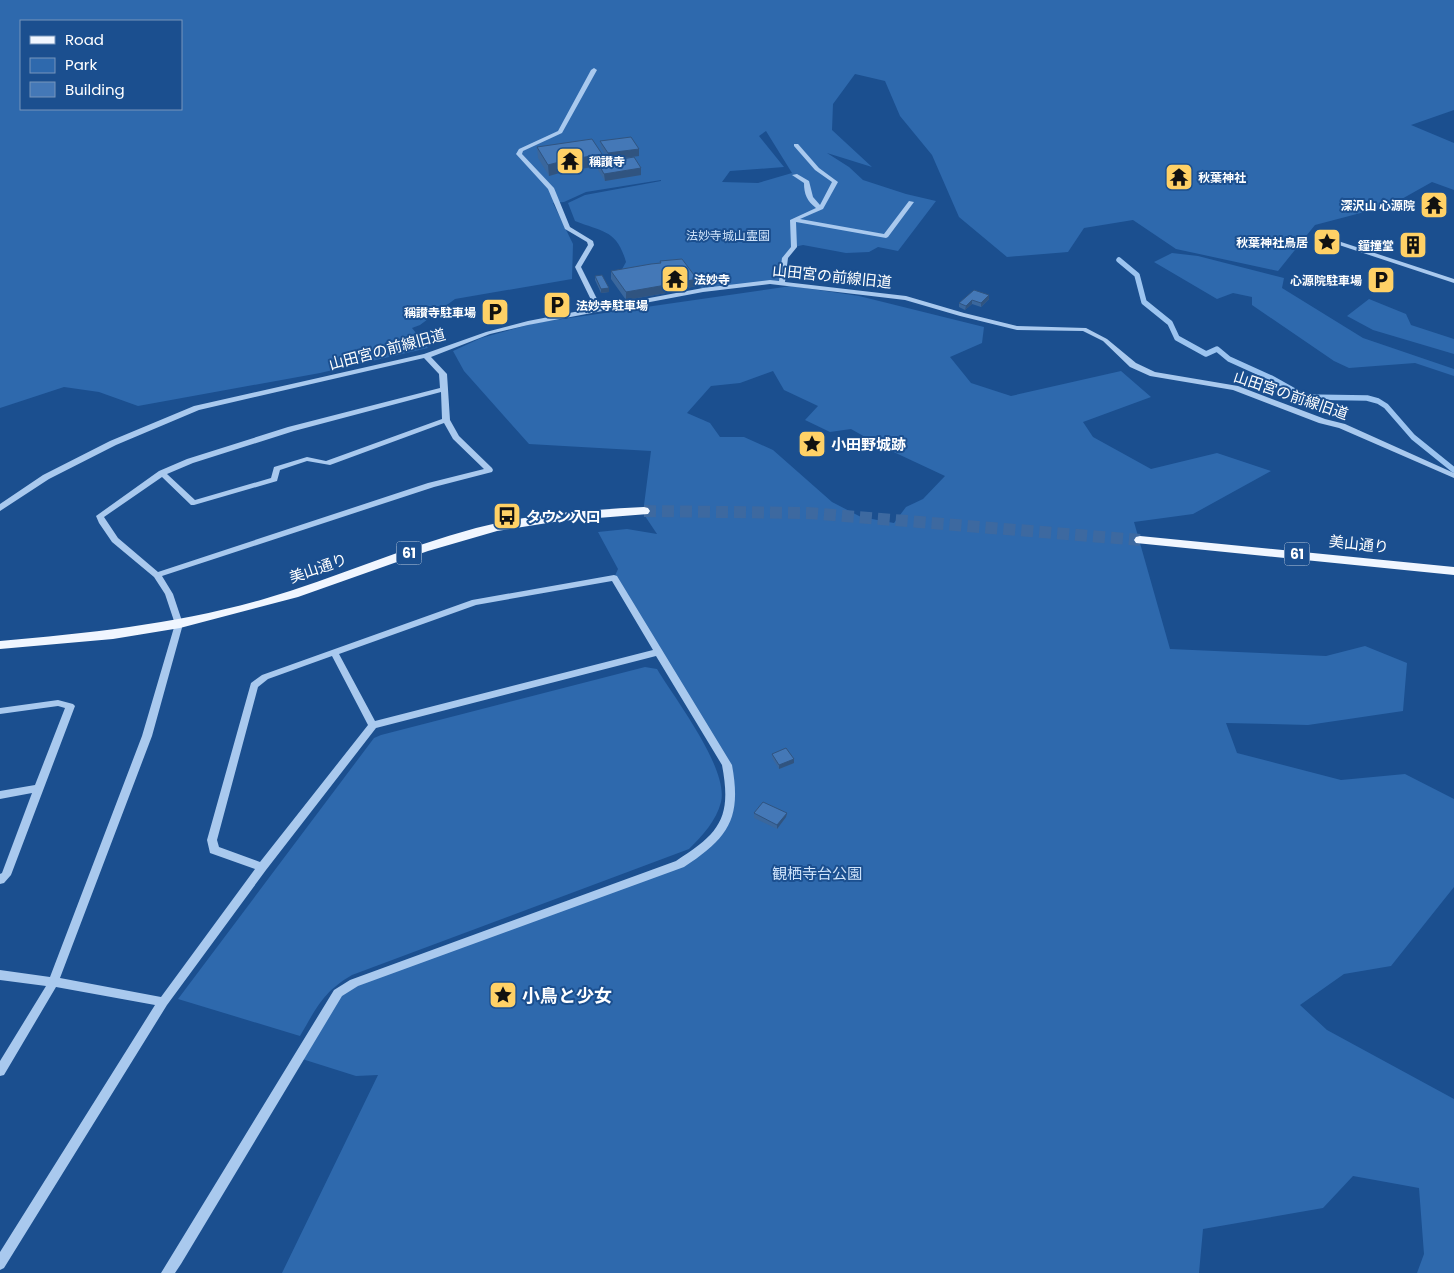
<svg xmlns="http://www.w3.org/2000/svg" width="1454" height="1273" font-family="Poppins,'Noto Sans JP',sans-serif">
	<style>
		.green { fill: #2e69ad; fill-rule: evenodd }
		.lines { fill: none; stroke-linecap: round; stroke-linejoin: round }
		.stream { stroke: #9cc4f0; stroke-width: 5.5 }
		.major-tunnel { stroke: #3d69a0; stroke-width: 12; stroke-dasharray: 12 6; stroke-linecap: butt }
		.minor { fill: #a9c9ee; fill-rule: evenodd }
		.major { fill: #f0f6ff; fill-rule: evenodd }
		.wall { fill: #3a679d }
		.shaded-wall { fill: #305480 }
		.building { fill: #4478b7; stroke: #305480 }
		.labels { text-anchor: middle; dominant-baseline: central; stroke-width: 4; stroke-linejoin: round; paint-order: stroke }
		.far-poi-label { font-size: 12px; font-weight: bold; fill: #fff; stroke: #1b4f8f; text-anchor: end }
		.far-park-label { font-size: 12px; fill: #cfe3fa; stroke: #1b4f8f }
		.shield { fill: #1b4f8f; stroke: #bbcadd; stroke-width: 1 }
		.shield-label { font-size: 14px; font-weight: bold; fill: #fff }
		.street-label { font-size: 15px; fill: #fff; stroke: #1b4f8f }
		.poi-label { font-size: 15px; font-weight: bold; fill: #fff; stroke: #1b4f8f; text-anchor: start }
		.park-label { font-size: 15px; fill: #cfe3fa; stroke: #1b4f8f }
		.near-poi-label { font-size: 18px; font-weight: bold; fill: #fff; stroke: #1b4f8f; text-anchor: start }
	</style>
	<rect width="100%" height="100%" fill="#1b4f8f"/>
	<path class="green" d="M0,0H1454V110L1411,125L1454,143V190L1432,182L1391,205L1315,225L1278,271L1176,249L1133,220L1084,228L1068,252L1007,257L959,217L932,155L900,116L885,81L855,74L833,104L832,130L872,167L827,153L849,167L863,180L906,194L936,201L898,251L878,247L869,252L846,253L803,245L794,247L785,258L782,282L703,290L682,263L666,262L621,271L626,262C617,230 603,232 575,221L568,203L585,195L661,181V180L586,192L564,202L553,203L573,244L572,279L455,299L420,325L412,328L428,348L320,373L138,406L99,392L64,387L0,408ZM21,21H181V109H21ZM766,131L792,173L758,183L722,182L730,171L784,167L759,136Z
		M1172,253L1198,256L1284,278L1282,288L1363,338L1454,369V376L1415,363L1349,368L1334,361L1252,305V297L1233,293L1217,299L1154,262Z
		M791,286L859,296L984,327L982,343L950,357L971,383L1011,396L1121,371L1151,397L1083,422L1093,437L1151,469L1217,453L1271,471L1193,514L1134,522L1170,649L1326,656L1365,646L1407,663L1403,711L1308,725L1226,723L1237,753L1341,780L1405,774L1454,799V887L1391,966L1344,974L1300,1005L1327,1030L1454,1099V1273H1417L1424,1254L1419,1188L1353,1176L1323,1208L1203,1229L1199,1273H282L378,1075L356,1076L299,1058L338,993L680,864L707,848L729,814L727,765L614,578L618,569L598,532L627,529L657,534L643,513L651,451L529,444L464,371L453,351L481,338L535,323ZM773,371L784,390L818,406L805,420L830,432L851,429L883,447L945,476L923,499L906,507L894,523L861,517L832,502L773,450L744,437H720L710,423L687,413L711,386L740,383Z
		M1369,299L1406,314L1411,325L1454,339V354L1373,330L1347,316Z
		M645,667L657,669C675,699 729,769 721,802C716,821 703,835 689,849L352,975C323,992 317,1007 300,1036L178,999L374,738L381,735Z"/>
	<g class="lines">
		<path class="stream" d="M1119,260L1137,275L1144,302L1170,323L1177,338L1206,354L1217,349L1229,359L1271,378L1305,397L1367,398L1378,401L1386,406L1413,437L1454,470"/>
		<path class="major-tunnel" d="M644,511L808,513L1140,540"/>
		<path class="minor" d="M594,68L597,70L562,133L523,151L522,154L554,188L570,227L593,241L594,245L581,267L601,307L703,288L770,280L779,281L782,258L791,247L790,220L816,208C807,201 804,194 804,183L792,175L797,174L809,181L813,197L820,205L832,182L815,170L794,146V144H798L819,168L838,182L823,209L800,219L884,234L909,201L914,202L888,237L886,238L796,222L797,247L788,258L785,282L906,296L964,313L1017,326L1086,328L1107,339L1136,363L1155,372L1238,386L1325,419L1345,424L1454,473V478L1339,428L1319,423L1233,390L1150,376L1130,367L1103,341L1083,331L1017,330L960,316L905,300L770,284L703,292L528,325L490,334L431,357L447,374L450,420L459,436L492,468L493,470L492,472L434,487L162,576L173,594L183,624L152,736L60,978L161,997L255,869L210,853L207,840L251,683L262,675L472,600L614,575L617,576L732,765C742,819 728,838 684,867L358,986L342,996L181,1264L175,1273H161L334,990L350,980L676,861C720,833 732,818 722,765L656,656L376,728L266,870L167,1005L4,1268L0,1270V1252L155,1005L56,987L4,1075L0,1076V1061L46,986L0,980V970L50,977L142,736L175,624L165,594L154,577L112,542L99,523L96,516L159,471L187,459L288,427L440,388L439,374L424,358L199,410L116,445L49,479L0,511V504L43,475L110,441L194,406L424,354L486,332L528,321L595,308L575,267L588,245L587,242L565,229L548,189L516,154L519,149L558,131L591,70ZM441,392L442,419L326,461L307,457L274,467L271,478L195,500L167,474L193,463L294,431ZM444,423L453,439L484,469L428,483L158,572L118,538L104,517L162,477L191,505H194L277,481L280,470L307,461L330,465ZM612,581L653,650L375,721L339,654L476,605ZM332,656L368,725L260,862L219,847L217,840L258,687L268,679Z
			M1338,241L1454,279V283L1336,244L1335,243Z
			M58,700L73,704L75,706L11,875L4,883L0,884V874L2,873L32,793L0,799V791L35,785L65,708L58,706L0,714V708Z"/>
		<path class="major" d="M644,507L648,508L650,511L648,514L560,521L497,531L428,551L298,597L180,628L113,639L0,649V641C90,633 177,624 264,599C336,578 404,547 476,528C531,514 587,510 644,507Z
			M1140,536L1454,567V575L1136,543L1134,540L1136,537Z"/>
	</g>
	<path class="wall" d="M600,141L639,149V156L608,160L601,148Z
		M537,147L602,154V162L641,168V175L605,181L598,170V166L563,172L549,176L538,158Z
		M1405,241L1422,246L1415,250L1404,245Z
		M660,261L697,286L667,292L666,291V293L626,300L611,279V271L660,263Z
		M595,276L609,292L601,293L595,280Z
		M989,295V299L981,307L972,304L965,310L959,307V303Z
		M772,754L794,763L779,769L772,758Z
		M754,813H787L786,817L777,829L754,818Z"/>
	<path class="shaded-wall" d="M639,149V156L608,160V153Z
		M602,154V165L598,163V166L563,172L549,176L548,165L563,161Z
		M641,168V175L605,181L604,174Z
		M1424,242L1422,246L1415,250L1416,246Z
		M697,279V286L667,292V285Z
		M666,285V293L626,300V292Z
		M609,288V292L601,293V289Z
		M989,295V299L981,307V303Z
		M972,300V304L965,310L966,306Z
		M794,759V763L779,769V765Z
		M787,813L786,817L777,829V825Z"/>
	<path class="building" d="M631,137L639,149L608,153L600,141Z
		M592,139L602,154L563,161L548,165L537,147Z
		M634,157L641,168L604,174L598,163Z
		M1412,237L1424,242L1416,246L1405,241Z
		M682,259L697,279L667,285L664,281L666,285L626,292L611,271L651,264L661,263L660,261Z
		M602,275L609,288L601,289L595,276Z
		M974,290L989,295L981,303L972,300L966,306L959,303Z
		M786,748L794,759L779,765L772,754Z
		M763,802L787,813L777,825L754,813Z"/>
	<defs>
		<symbol id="temple-square" viewBox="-11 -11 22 22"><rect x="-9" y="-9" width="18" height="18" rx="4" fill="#ffd166" stroke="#1b4f8f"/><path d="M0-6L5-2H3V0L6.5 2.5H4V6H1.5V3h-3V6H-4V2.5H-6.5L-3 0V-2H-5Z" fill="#111"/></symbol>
		<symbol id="sight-square" viewBox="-11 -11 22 22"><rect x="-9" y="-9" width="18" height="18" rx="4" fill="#ffd166" stroke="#1b4f8f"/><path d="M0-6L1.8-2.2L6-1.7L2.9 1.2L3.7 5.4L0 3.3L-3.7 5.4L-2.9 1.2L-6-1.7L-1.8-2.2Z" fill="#111"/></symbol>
		<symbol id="building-square" viewBox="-11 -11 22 22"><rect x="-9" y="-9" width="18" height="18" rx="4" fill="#ffd166" stroke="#1b4f8f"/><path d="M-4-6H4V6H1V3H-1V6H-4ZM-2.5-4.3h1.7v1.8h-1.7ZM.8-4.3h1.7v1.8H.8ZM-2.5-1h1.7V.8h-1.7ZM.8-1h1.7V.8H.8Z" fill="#111"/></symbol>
		<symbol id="parking-square" viewBox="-11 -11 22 22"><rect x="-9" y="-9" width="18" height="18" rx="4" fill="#ffd166" stroke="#1b4f8f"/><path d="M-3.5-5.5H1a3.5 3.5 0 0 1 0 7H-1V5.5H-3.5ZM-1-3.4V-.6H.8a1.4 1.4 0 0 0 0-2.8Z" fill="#111"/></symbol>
		<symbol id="bus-square" viewBox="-11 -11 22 22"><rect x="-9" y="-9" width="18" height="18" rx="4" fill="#ffd166" stroke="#1b4f8f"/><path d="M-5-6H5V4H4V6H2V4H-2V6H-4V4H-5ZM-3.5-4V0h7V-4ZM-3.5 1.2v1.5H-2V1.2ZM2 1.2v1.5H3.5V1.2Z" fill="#111"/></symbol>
	</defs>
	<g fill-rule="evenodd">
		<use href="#temple-square" x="554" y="145" width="32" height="32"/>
		<use href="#temple-square" x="1163" y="161" width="32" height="32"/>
		<use href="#temple-square" x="1418" y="189" width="32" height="32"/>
		<use href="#sight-square" x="1311" y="226" width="32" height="32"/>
		<use href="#building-square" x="1397" y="229" width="32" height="32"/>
		<use href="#temple-square" x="659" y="263" width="32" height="32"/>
		<use href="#parking-square" x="1365" y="264" width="32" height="32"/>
		<use href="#parking-square" x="541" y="289" width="32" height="32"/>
		<use href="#parking-square" x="479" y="296" width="32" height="32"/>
		<use href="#sight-square" x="796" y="428" width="32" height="32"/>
		<use href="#bus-square" x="491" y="500" width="32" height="32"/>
		<use href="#sight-square" x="487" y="979" width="32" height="32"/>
	</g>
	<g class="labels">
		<g class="far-poi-label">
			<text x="589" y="161" text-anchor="start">稱讃寺</text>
			<text x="1198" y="177" text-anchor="start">秋葉神社</text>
			<text x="1415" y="205">深沢山 心源院</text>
			<text x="1308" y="242">秋葉神社鳥居</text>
			<text x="1394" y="245">鐘撞堂</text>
			<text x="694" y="279" text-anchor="start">法妙寺</text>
			<text x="1362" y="280">心源院駐車場</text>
			<text x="576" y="305" text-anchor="start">法妙寺駐車場</text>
			<text x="476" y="312">稱讃寺駐車場</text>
		</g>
		<g class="far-park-label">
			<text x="728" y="235">法妙寺城山霊園</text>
		</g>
		<g class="shield">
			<rect x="396.5" y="541.5" width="25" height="23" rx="4"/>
			<rect x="1284.5" y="542.5" width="25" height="23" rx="4"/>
		</g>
		<g class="shield-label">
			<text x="409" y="553">61</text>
			<text x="1297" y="554">61</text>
		</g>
		<g class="street-label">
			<text transform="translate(832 276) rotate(6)">山田宮の前線旧道</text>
			<text transform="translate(387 349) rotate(-15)">山田宮の前線旧道</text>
			<text transform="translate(1291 395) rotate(19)">山田宮の前線旧道</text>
			<text transform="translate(1359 544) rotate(6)">美山通り</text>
			<text transform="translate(318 568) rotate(-19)">美山通り</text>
		</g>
		<g class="poi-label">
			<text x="831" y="444">小田野城跡</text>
			<text x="526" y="516">タウン入口</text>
		</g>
		<g class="park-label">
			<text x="817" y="873">観栖寺台公園</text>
		</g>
		<g class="near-poi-label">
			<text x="522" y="995">小鳥と少女</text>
		</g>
	</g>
	<rect x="20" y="20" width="162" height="90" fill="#1b4f8f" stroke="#7695bc"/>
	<rect x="30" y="36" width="25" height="8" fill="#f0f6ff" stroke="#7695bc"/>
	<text x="65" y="45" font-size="15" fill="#ffffff">Road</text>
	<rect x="30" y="58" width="25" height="15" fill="#2e69ad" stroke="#7695bc"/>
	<text x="65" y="70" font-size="15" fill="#ffffff">Park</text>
	<rect x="30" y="82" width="25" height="15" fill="#4478b7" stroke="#7695bc"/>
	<text x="65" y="95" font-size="15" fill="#ffffff">Building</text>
</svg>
